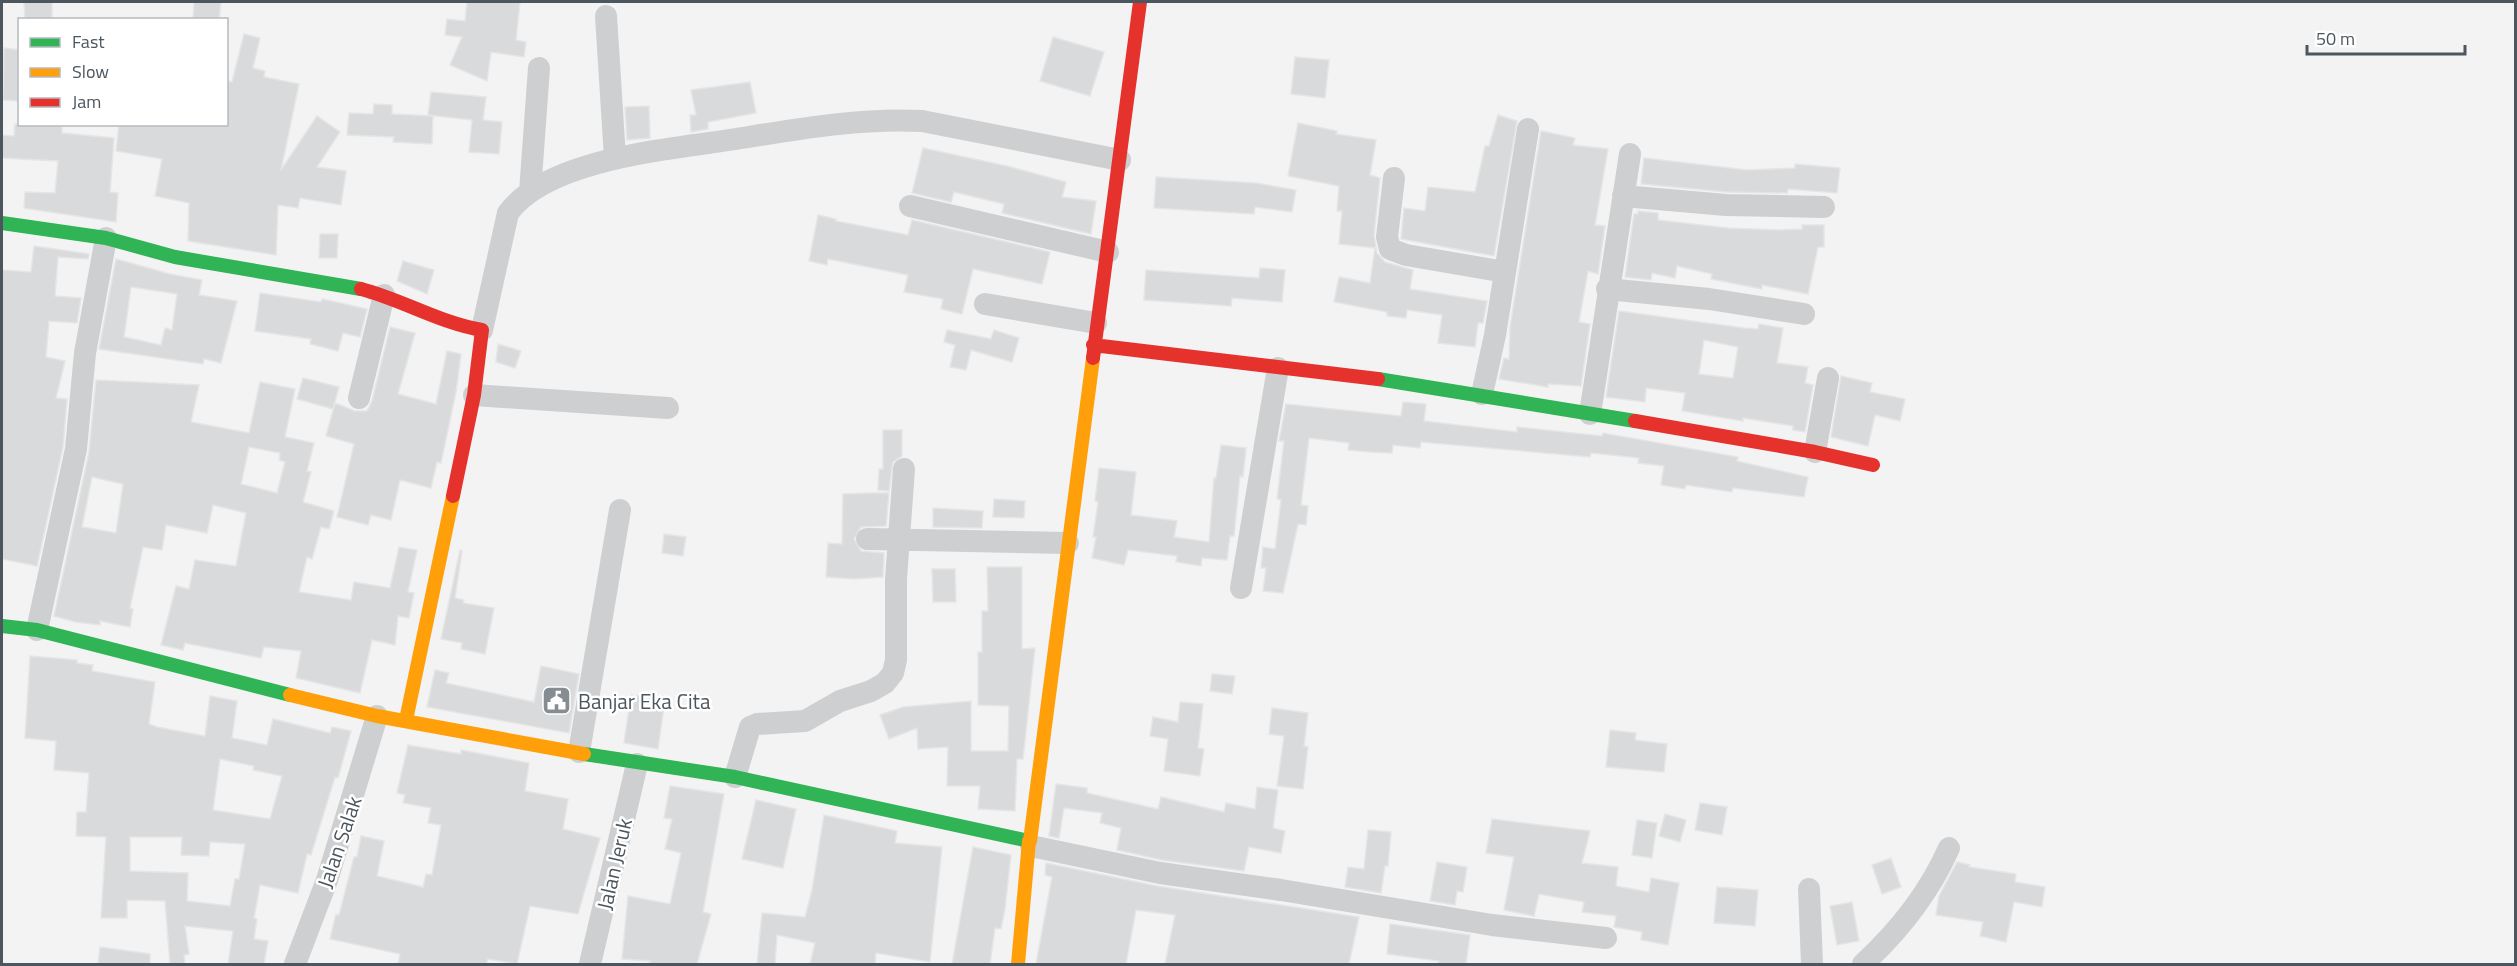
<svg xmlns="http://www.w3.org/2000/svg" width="2517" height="966" font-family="'Titillium Web',sans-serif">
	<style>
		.building { fill: #d9dadc; stroke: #e5e5e5; stroke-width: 1.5; fill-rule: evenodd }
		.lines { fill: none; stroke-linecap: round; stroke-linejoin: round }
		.street { stroke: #cdcfd1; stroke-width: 22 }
		.fast { stroke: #30b455; stroke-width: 14 }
		.slow { stroke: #ff9f0a; stroke-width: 14 }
		.jam { stroke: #e5322d; stroke-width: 14 }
		.labels { text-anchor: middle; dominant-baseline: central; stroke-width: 5; stroke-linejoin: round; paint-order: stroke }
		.poi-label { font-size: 21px; fill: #4c565e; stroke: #fff; text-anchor: start }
		.street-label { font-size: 21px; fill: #4c565e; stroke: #fff }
	</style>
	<rect width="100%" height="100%" fill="#f3f3f3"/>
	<path class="building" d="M24,2H52V20H25Z
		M194,2H221L219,20H193Z
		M467,2H520L516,40L526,42L524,57L491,52L487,81L450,65L462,37L445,35L447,19L465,21Z
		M244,34L260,38L253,68L265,71L264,77L299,84L281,170L317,116L340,132L317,167L346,171L341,205L300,198L298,208L278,205L276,255L188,241L189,203L155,196L162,159L116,151L119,124H226V81L232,82Z
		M1053,37L1104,52L1090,96L1040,81Z
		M4,48L20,50V101L3,100Z
		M1295,57L1329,60L1325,98L1291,94Z
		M750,82L756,113L708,122V129L691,132L690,115H696L691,90Z
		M431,92L486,97L483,120L502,122L499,154L469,152L472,120L428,115Z
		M374,104L392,105V114L433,116L432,144L393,142L394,137L347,135L349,113L373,114Z
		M649,106L650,138L627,140L625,107Z
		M1498,115L1517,121L1494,256L1401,239L1404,208L1425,211L1428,187L1475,192L1485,146H1489Z
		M1298,123L1337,131L1336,134L1376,140L1370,175L1380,178L1374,235L1377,253L1385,262L1413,270L1410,289L1487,301L1483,323H1478L1475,347L1438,343L1442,315L1407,310L1406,318L1387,316V312L1334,302L1339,277L1370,283L1375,248L1339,244L1342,211H1337L1339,186L1288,176Z
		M15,124H62V133L114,138L110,192L118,193L116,222L24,208L25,192L55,193L58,161L2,158V135L14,136Z
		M1541,131L1575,138L1573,145L1608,149L1595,225L1605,226L1598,274L1588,271L1579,322L1590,324L1581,386L1548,384V387L1499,379L1504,358L1509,359L1510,327Z
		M923,148L1007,166L1066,182L1062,197L1096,201L1091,234L1002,213L1004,204L954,192L951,202L912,193Z
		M1644,158L1747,170L1795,168V164L1840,168L1837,193L1788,189L1787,193L1727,192L1641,184Z
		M1156,177L1256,183L1296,190L1292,212L1255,207L1254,214L1154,208Z
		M1638,211L1658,213V220L1728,228L1778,230L1802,229V225H1824V247H1818L1808,294L1762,285V289L1711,279L1712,274L1677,266L1675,278L1652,273L1651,280L1625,277L1634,214H1638Z
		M818,215L836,219V221L908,235L912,220L1050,252L1042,284L973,269L962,314L941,309L943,299L904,292L908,275L828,259L827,265L809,261Z
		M320,234H338L337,258H319Z
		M34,246L89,254L88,259L58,257L55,296L81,298L77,323L49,321L46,357L65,361L56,398L67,399L63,447L37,566L2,559V270L31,272Z
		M116,259L170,274L202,280L199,295L237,301L221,363L204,359L203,364L99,349ZM131,287L177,294L172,330L165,328L161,345L124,337Z
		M403,261L434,270L427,294L397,281Z
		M1260,268L1285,270L1282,302L1232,298L1231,306L1144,300L1146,270L1259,278Z
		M260,293L321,302L322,299L367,309L360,337L343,333L338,351L310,344L311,339L255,331Z
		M1619,311L1744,328L1758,329L1759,324L1783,328L1777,363L1808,367L1805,383L1813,385L1805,432L1793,430V426L1743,418V421L1682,411L1685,393L1646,388L1645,402L1606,397ZM1704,340L1738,347L1733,378L1699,374Z
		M390,327L415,333L398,394L436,404L447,351L461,354L456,392L441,463L437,462L431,488L400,480L391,520L371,515L368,525L337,517L354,444L326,436L335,403L355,411H367L372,401Z
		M947,330L991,339L994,330L1019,338L1012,362L971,350L966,370L950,367L955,345L944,342Z
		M498,344L521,351L515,368L496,362Z
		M1841,376L1872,383L1870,392L1905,399L1900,421L1875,415L1868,446L1831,437Z
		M303,378L339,387L333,409L297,399Z
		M96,380L199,385L191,422L249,433L260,382L295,389L285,437L314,443L307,471L311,472L303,502L334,511L329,529L321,527L312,559L307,557L299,592L351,600L354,582L390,588L399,547L417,550L408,592L414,593L409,618L398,616L395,645L372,640L360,693L296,678L301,651L264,647L261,658L185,643L183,650L161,645L176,586L189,589L195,560L236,566L246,513L213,505L207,533L166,525L162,550L143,547L130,608L133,609L130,627L100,621V625L75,622L54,616L89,452ZM249,447L280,453L279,460L285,462L277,493L241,484ZM92,477L123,484L116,533L82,527Z
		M1403,402L1426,404L1424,421L1517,432V427L1602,436L1603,433L1738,457L1737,461L1808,477L1804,497L1733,488L1732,492L1686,485L1685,489L1661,485L1664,466L1638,463L1639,458L1591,453L1590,457L1421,442L1420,448L1393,445L1392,453L1370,452L1348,450L1349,443L1309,438L1301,505L1308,506L1306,525L1298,524L1283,593L1263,591L1266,568H1261L1263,547L1275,549L1281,500L1277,499L1284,441H1279L1286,404L1401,416Z
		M883,430H902V456L893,462L889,491L878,490L879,469H883Z
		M1221,445L1246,448L1243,477L1240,476L1234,536H1230L1227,560L1202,558L1201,566L1176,562L1177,556L1128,550L1124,565L1092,558L1096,537H1093L1098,502L1095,501L1099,468L1136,472L1131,515L1177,521L1174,537L1209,542L1214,478H1216Z
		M872,493H889L886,526L861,527L854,539L861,551L884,553L883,577L855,579L826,577L828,543L842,544L843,494Z
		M994,499L1025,501L1024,518L993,517Z
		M933,508L983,511L982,528L933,527Z
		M664,534L686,537L683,556L662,553Z
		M460,550L462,551L455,598L464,600L463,603L494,608L485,654L461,649L462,643L441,639Z
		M987,567H1022V649L1035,648L1023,759H1017L1015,811L978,809L980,786H947L948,747L918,749L917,728L889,739L880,715L903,707L971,701V751H1008L1009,706L978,705V652H982V611H988Z
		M932,569H955L956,602H933Z
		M30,656L77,660V663L93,665L92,671L155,682L149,724L157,727L205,736L210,696L237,701L232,738L267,745L273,719L330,733L332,727L351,731L338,778L335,777L311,855L307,854L298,893L260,885L254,918L257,919L254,939L268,941L264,964H228L233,931L185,926L189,954L184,955L185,964H170L165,901L127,900V918H101L106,837L76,836L77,812H86L89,773L54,770L56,741L25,738ZM220,759L254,766L253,770L282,776L270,819L213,810ZM130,837H182L181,855L209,856L210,842L245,844L239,879H235L230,906L187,901L188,873L130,871Z
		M541,666L579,674L569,733L427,707L435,670L449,673L446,683L534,702Z
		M1212,674L1235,676L1232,694L1210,691Z
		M631,695L665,699L658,749L624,743Z
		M1180,702L1203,704L1198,748L1204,749L1200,776L1164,771L1168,739L1150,736L1153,717L1178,722Z
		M1272,708L1308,713L1304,746L1308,747L1303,789L1277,786L1284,736L1269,734Z
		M1610,730L1636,733L1635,740L1667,744L1664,772L1606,767Z
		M408,745L461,754V750L529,763L525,791L568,799L563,829L600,838L578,914L530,906L517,964L488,959L486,964H398L400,954L330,939L336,914L339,915L354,857H357L361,836L384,841L377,876L423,887L426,874L432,875L441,825L428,823L431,808L403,803L405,795L397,793Z
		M1056,784L1087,788V793L1158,809L1161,797L1224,812L1226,803L1255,809L1257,787L1278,790L1273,828L1285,831L1281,853L1249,847L1244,871L1162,860L1117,850L1121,828L1100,823L1102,813L1064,808L1059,838L1049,836Z
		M670,786L724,794L703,912L711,914L697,964H649L650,961L622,959L628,896L670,904L681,853L665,849L672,819L664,818Z
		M756,800L796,809L783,868L742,859Z
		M1700,803L1727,807L1722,835L1695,830Z
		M1665,814L1686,820L1680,842L1659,836Z
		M824,815L897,831L895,843L942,847L930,962L876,953L875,964H810L815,943L777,935L775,964H757L762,913L805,917L812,890Z
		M1492,819L1590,831L1582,863L1618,867L1616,886L1649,892L1651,878L1679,883L1668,945L1641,940L1642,932L1614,927L1616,916L1582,912L1584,902L1539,894L1534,916L1504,910L1514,857L1486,853Z
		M1637,820L1657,823L1652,858L1632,855Z
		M1368,830L1391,832L1388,866H1385L1381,893L1345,887L1348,867L1364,869Z
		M973,847L1011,855L1005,909L1001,929L995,928L990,964H952Z
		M1891,858L1901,887L1882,894L1872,865Z
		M1437,862L1467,867L1463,892L1457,891L1455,905L1430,901Z
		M1957,862L1970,865L1969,867L2016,874L2015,882L2045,887L2042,907L2014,902L2006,942L1980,936L1983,922L1936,915L1939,896Z
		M1046,863L1157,886L1359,917L1349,964H1165L1175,915L1136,910L1126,964H1036L1052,877L1045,875Z
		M1717,887L1758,890L1755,926L1714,923Z
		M1852,902L1859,941L1837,945L1830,906Z
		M1390,924L1470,935L1466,964H1438L1439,961L1387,954Z
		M100,947L150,954V964H98Z"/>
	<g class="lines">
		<path class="street" d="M606,16L615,158
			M1394,178L1387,237L1390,249L1406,255L1505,272
			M530,192L539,68
			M1623,196L1726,205L1824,207
			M910,206L1108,252
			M1607,289L1709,299L1804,314
			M985,304L1096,323
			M482,330L508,213C548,158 673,149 736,139C798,129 859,118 922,121L1120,160
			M1482,394L1495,335L1528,129
			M474,395L668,408
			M359,398L384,295
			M1590,414L1630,154
			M1815,452L1828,378
			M867,539L1068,543
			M1241,588L1278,368
			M37,630L76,449L85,353L106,238
			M579,752L620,510
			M735,777L750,727L757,724L805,721L840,701L871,691L885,683L893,673L896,660V579L904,469
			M1031,846L1160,873L1281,890L1492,925L1606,938
			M1809,889L1812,964
			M295,964L327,880L377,716
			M590,964L637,764
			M1863,964C1899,931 1929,893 1949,848"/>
		<path class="fast" d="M2,223L106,238L175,257L361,289
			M1378,379L1635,421
			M2,626L37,630L290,695
			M584,754L735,777L1029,841"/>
		<path class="slow" d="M290,695L377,716L584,754
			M406,720L453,496
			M1030,841L1093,358
			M1018,964L1029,841"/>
		<path class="jam" d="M361,289C403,300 440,323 482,330L474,395L453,496
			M1093,345L1378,379
			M1093,358L1140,2
			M1635,421L1815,452L1873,465"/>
	</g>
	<defs>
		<symbol id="civic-square" viewBox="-11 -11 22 22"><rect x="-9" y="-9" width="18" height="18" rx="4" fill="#868d92" stroke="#fff"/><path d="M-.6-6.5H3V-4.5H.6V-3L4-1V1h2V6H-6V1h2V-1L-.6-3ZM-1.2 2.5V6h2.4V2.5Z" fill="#fff"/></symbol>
	</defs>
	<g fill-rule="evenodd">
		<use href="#civic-square" x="540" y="684" width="33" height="33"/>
	</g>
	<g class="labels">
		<g class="poi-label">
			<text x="578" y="701">Banjar Eka Cita</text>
		</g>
		<g class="street-label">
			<text transform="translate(339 842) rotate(-71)">Jalan Salak</text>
			<text transform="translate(614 864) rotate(-77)">Jalan Jeruk</text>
		</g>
	</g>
	<rect width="2517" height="966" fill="none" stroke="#4c565e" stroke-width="6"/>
	<rect x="18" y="18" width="210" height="108" fill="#ffffff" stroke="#b7bbbf" stroke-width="1.5"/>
	<rect x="30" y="38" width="30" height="9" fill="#30b455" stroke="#b7bbbf" stroke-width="1.5"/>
	<text x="72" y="48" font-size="18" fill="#4c565e">Fast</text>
	<rect x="30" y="68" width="30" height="9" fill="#ff9f0a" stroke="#b7bbbf" stroke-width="1.5"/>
	<text x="72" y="78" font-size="18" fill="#4c565e">Slow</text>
	<rect x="30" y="98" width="30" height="9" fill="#e5322d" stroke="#b7bbbf" stroke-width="1.5"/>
	<text x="72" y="108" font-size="18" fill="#4c565e">Jam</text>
	<path d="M2307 45v9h158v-9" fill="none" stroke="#4c565e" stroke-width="3"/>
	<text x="2316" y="45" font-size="18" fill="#4c565e" stroke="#ffffff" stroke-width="4.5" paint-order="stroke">50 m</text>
</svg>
